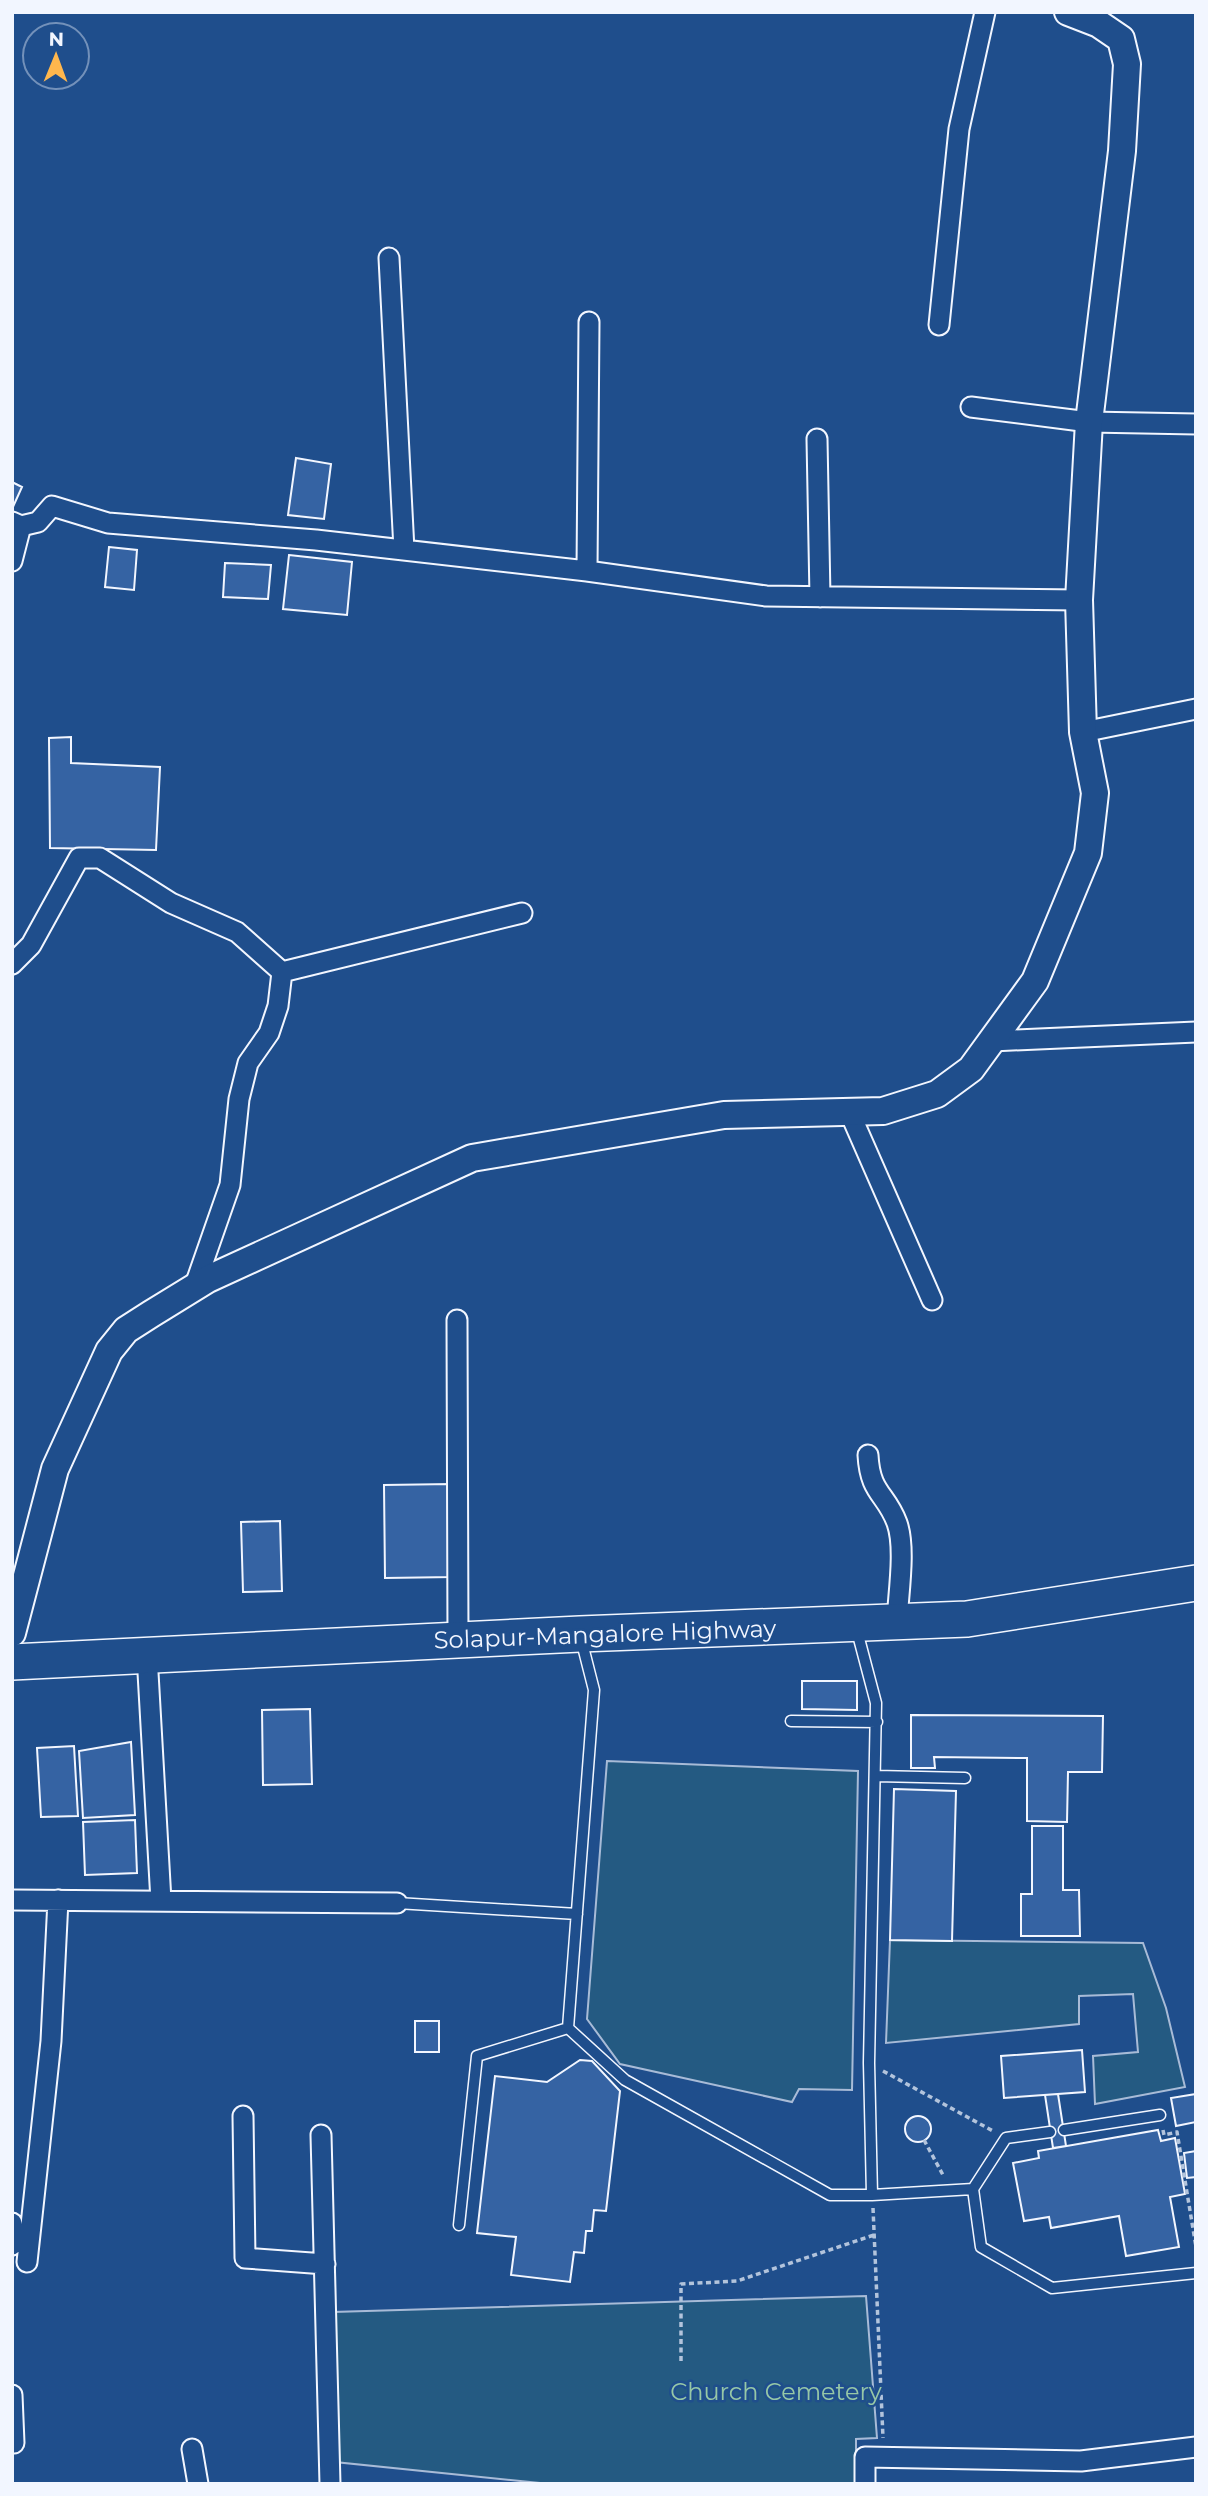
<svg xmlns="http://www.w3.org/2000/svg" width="1208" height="2496" font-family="Montserrat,sans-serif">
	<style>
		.green { fill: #245a82; stroke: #a8bbd7; stroke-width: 2 }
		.building { fill: #3563a3; stroke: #f2f6ff; stroke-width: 2 }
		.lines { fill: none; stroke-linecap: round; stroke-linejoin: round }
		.lane-casing { stroke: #f2f6ff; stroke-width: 13 }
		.street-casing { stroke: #f2f6ff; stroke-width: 23 }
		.secondary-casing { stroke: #f2f6ff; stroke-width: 30 }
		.highway-casing { stroke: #f2f6ff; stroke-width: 38 }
		.path { stroke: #b3c4dc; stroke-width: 3.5; stroke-dasharray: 5 3.5; stroke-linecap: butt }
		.lane { stroke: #1f4e8c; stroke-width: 10 }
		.street { stroke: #1f4e8c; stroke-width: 19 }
		.secondary { stroke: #1f4e8c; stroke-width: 26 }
		.highway { stroke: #1f4e8c; stroke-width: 35 }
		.labels { text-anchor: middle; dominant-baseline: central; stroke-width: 5; stroke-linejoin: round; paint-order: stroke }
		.street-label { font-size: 24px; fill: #f2f6ff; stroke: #1f4e8c }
		.park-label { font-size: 24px; fill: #97c8a6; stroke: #1f4e8c }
	</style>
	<rect width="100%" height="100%" fill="#1f4e8c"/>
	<path class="green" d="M607,1761L858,1771L852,2090L799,2089L792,2102L620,2064L587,2019Z
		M890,1940L1143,1943L1166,2008L1185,2087L1095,2104L1093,2056L1138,2052L1133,1994L1079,1996V2024L886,2043Z
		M866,2296L877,2438L856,2439V2484H550L335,2462L333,2312Z"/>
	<path class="building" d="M296,458L331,464L324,519L288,515Z
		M12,482L22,487L12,509Z
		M109,547L137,550L134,590L105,587Z
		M289,555L352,562L347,615L283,609Z
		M225,563L271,565L268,599L223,597Z
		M71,737V763L160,767L156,850L50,848L49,738Z
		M451,1484L453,1577L385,1578L384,1485Z
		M280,1521L282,1591L243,1592L241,1522Z
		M802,1681H857V1710L802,1709Z
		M310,1709L312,1784L263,1785L262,1710Z
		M911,1715L1103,1716L1102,1772H1068L1067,1822L1027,1821V1758L934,1757L935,1768H911Z
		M131,1742L135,1815L83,1818L79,1751Z
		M74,1746L78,1816L41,1817L37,1748Z
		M894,1789L956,1791L952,1941L890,1940Z
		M135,1820L137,1873L85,1875L83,1822Z
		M1032,1826H1063V1890H1079L1080,1936H1021V1894H1032Z
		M415,2021H439V2052H415Z
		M1082,2050L1085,2092L1004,2098L1001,2056Z
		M580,2060L592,2061L620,2091L606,2211L594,2210L592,2231H586L584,2253L574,2252L570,2282L511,2275L516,2237L477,2233L495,2076L547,2082Z
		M1058,2094L1066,2146L1053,2148L1045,2095Z
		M1196,2094V2122L1176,2126L1171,2098Z
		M905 2129a13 13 0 1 1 26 0a13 13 0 1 1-26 0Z
		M1158,2130L1161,2141L1175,2138L1185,2194L1170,2197L1179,2247L1126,2256L1119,2216L1051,2228L1049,2217L1024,2221L1013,2163L1039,2158L1038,2151Z
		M1196,2151V2177L1187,2178L1184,2153Z"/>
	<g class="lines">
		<defs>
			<path id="lane" d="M857,1631L876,1703L869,2063L872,2195L973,2189L1006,2138L1050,2132
				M791,1721L877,1722
				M876,1776L965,1778
				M397,1903L577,1914
				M568,2028L594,1690L581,1639
				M568,2028L625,2080L830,2195H872
				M1064,2130L1160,2115
				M973,2189L981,2247L1052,2288L1196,2273
				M459,2225L477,2056L568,2028"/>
			<path id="street" d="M389,258L404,550
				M939,325L959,129L985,12
				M971,407L1089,422L1196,424
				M817,439L820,597
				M12,522L21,526L38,522L52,506L108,523L316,540L587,571L766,596L1079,600
				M12,561L21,526
				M587,571L589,322
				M1083,732L1196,709
				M12,964L31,945L79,858H100L171,903L237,932L282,972L278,1006L269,1033L248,1063L239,1099L230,1185L194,1288
				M282,972L522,913
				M992,1041L1196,1032
				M849,1111L932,1300
				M457,1320L458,1640
				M868,1455C870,1494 886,1493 897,1523C906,1548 898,1596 897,1622
				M147,1655L161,1901
				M12,1900L397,1903
				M243,2116L245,2258L325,2264
				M321,2135L330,2484
				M12,2223V2245
				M27,2262L51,2041L58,1900
				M12,2395L14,2443
				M192,2449L198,2484
				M865,2484V2457L1081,2461L1196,2447"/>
			<path id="secondary" d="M12,1633L55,1469L109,1351L126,1330L151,1314L208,1279L472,1158L724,1115L883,1111L937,1094L971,1069L1035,981L1088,853L1095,793L1083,732L1079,600L1089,422L1122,151L1127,64L1121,39L1099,24L1068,12"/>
			<path id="highway" d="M12,1662L580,1634L967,1619L1196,1583"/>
		</defs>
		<use href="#lane" class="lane-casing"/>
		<use href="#street" class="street-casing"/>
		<use href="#secondary" class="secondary-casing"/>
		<use href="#highway" class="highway-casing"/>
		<path class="path" d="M883,2071L993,2131
			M1163,2130L1164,2135L1177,2132L1196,2247
			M924,2140L943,2175
			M873,2208L883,2438
			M681,2361V2284L737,2281L874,2235"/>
		<use href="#lane" class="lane"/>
		<use href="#street" class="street"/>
		<use href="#secondary" class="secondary"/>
		<use href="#highway" class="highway"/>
	</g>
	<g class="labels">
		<g class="street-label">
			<text transform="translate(605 1634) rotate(-2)">Solapur-Mangalore Highway</text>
		</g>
		<g class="park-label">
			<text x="776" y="2391">Church Cemetery</text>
		</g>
	</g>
	<rect width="1208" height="2496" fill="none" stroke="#f2f6ff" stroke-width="28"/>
	<g transform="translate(56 56) rotate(1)"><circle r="33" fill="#1f4e8c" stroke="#7391ba" stroke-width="2"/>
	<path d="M0-5L12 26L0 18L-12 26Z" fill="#ffb74d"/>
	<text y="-10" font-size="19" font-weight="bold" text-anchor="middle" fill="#f2f6ff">N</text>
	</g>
</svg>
